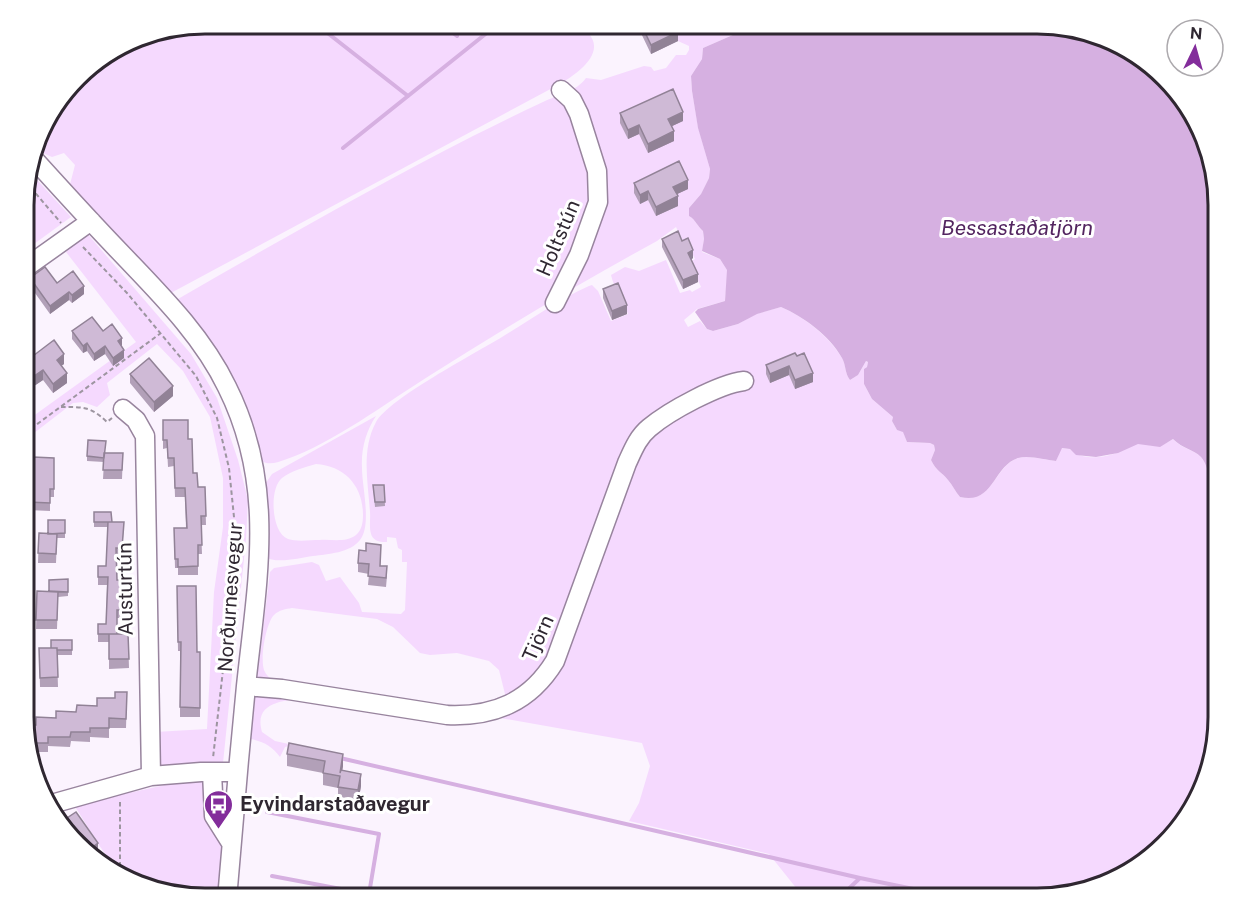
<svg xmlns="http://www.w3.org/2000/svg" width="1243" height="923" font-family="'Public Sans',sans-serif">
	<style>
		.green { fill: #f5d9fe; fill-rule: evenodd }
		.water { fill: #d6b0e1 }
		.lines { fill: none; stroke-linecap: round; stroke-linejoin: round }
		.stream { stroke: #d6b0e1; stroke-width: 4 }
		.minor-casing { stroke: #98849e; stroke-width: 21 }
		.path { stroke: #9d95a0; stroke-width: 2; stroke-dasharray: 4.5 3; stroke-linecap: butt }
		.minor { stroke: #fff; stroke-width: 18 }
		.wall { fill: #b2a0b8 }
		.shaded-wall { fill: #918296 }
		.building { fill: #cfbad6; stroke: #918296; stroke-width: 1.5 }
		.labels { text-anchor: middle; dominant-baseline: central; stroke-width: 6; stroke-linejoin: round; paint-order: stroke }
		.street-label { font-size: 20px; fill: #2f2731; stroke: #fff }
		.poi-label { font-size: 20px; font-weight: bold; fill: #2f2731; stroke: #fff; text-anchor: start }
		.water-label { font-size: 21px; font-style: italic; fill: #532560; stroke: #fff }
		.rim { fill: none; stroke: #2f2731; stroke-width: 3 }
	</style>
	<rect width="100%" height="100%" fill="#fbf3fe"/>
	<path class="green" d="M205,24H591L587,32C609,53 574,76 558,85L169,294L68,192L75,165L64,153L52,157L36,150L48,115L86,69L147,34Z
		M670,24H758L703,48L702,59L691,76L692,91L698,127L710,169L709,178L701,194L689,208V216C696,220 697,226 703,231L704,239L702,252L720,259L728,271L725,301L697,309L684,320L688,327L700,321L707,329L713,331L738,324L756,314L781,307C804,317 828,335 842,358C846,365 845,373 850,380L858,375L866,361L868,362L867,367L864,369V384L872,399L893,417L892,421L897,430L903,431L907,442L930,443L934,445L935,450L931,460C937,472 941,471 948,480C953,486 955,491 960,497C994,504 993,467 1018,458C1029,455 1045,460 1056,461L1061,448L1070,449C1082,461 1104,458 1119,452C1125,450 1130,445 1137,444C1156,443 1152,452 1173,439C1182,449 1193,449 1201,457C1212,469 1213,509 1219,526V730L1205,787L1174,837L1118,880L1038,899H805L769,854L629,821L639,803L650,766L642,743L495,717C530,698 544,691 563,654L638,446L678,408C648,424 638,434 624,464L559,647C544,680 533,687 502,704L505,694L499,670L489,661L457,653L430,655L420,653L393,627L377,619L292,608C286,609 279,610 274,615C266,623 260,658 264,670C268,680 278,683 287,686L265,684L257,679L270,572L274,568L312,562L319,565L326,581L340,577L359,603L362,612L401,614L405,610L407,562H402V550L398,548L396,538L387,537V542C365,543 371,525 370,512C368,482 361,450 376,422C390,398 474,354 502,337C530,320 558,300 589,286L592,285L598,291L611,321L628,314C623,300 614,289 611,275L625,267L639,271L666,260L680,293L690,290L692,292L701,287L690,262L695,259L688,245L685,246L676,227L657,241C580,283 503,329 429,376C386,403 333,443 287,459C276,463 265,467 258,457C240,398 216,355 175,310L178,299C275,243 373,187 473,136C496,125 519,113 543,102C557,95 576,92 586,78L601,80L644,66L651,67L654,71L666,68L676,55H686L689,50V46L678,41Z
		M29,171L71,217L34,244L25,232L26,181Z
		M85,231L191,354L217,398L238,460L248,500L246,539L223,763L156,770L155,732L207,729L214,592L223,527V478L210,417L183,371L157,344L107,383L110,395L97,407L83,402L73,403L25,440V422L136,342L66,252Z
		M376,416C366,431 361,449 362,468C362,487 372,525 360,540C350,553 328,554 313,556C298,558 278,564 264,557L263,487L272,474ZM316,464C345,466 363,486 363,515C363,522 362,530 356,535C346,543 331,539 320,540C310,540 297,542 288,539C271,533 269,488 282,478C291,471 305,467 316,464Z
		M256,692L308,697C285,701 253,701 262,732L275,741L293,745L285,747L280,757C272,746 264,742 251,739Z
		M203,782L209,788L207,823C232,836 221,876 220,899H194L136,885C110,869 91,831 74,805L174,783Z"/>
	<path class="water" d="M758,24H1049L1107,38L1157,69L1200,125L1219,205V526C1213,509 1212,469 1201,457C1193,449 1183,449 1173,439L1160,447L1138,444L1118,453L1096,457L1076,455L1070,449L1062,448L1056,461C1045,460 1029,455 1018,458C993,466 994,505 960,497C955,491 953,486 948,480C941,471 937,472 931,460L935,450L934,445L930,443L907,442L903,432L897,430L892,421L893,417L872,399L864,384V369L867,367L868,362L866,361L858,375L850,380C845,374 846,365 842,358C829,335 804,317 781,307L757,314L738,324L713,331L707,329L695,312L698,309L725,301L727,270L720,259L702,251L704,239L703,231C697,226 696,220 689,216V208L701,194L709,178L710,169L698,128L692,91L691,76L702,59L703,48Z"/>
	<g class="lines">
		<path class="stream" d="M316,24L408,96
			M441,24L457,36
			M343,148L498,24
			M340,758L860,878
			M267,812L379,834L369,894
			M272,876L394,899
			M838,899L860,878L962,899"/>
		<defs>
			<path id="minor" d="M33,158C62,190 90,221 120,252C159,293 202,335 227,387C277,487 257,581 246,686C239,757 233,827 227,899
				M25,268L91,221
				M555,303L579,255L598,202L597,171L579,114L572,100L561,90
				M123,409L136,420L145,436L151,776
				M246,686L282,689L447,715C494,717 530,702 555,661L627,463C633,450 638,437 649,428C669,411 719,384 744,381
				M212,772L214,816L231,843
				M48,805L151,776L201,772H237"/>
		</defs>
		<use href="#minor" class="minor-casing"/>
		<path class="path" d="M26,182L61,223
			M83,247L127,293L196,376L217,418L229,468L234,517L233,582L213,758
			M61,407C83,407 90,406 107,422L112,418
			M25,433L161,333
			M120,802V867L122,877
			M114,871L121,869"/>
		<use href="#minor" class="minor"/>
	</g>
	<path class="wall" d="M639,24H674L678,41L651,54L639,29Z
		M620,113L683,121L672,126L674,141L648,153L639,134L628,139L620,123Z
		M634,183L688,189L677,194L678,206L656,216L648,200L640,204L634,193Z
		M662,239L682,241L693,258L691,260L698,282L683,289L662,247Z
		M30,278L57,283L84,294L72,303L69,300L50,314L30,286Z
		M603,289L627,314L612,320L603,298Z
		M72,331H103L122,345L121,346L124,358L113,366L105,354L94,361L87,351L83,353L72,339Z
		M797,356L813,382L795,389L789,375L770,383L766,374V365Z
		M25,362L64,364L61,366L67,383L53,393L43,380L34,386L25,374Z
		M130,374L173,396L154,412L130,383Z
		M163,420L188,439L193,473L198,487H205L206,525H201L202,554H198V575H178V568H175L174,528H186L185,497H175L174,466L168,467L167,448L163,449Z
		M105,453H123L122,479H103L104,462L87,461V456Z
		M54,458V497H50V511L28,510V492H33Z
		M373,485H384L385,506L375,507Z
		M94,512L112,522H124L122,556L116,555L117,580H126V618H117V634H128L129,668L109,669V642H98V624H106L107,585H98V566H106L108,527H94Z
		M65,520V538H57L56,563H38L39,533L48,534Z
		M381,554L380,566L387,576L386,587L368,585L369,574L358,572V563Z
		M68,579V596L58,597L57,629H36L37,591H49Z
		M177,586L197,652H200V717H180V651H178Z
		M72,640V655H57L58,687H40L39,648H51Z
		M127,692L126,728H109V738L90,737V742L71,741L70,747L48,746V752H36V750H30V725H36L56,718L97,706Z
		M289,743L343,766L342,770L361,786L358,803L338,799V788L323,785V773L287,766V754Z
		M61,822L98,852L91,857L88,855Z"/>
	<path class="shaded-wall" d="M625,24H634L624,29Z
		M678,32V41L651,54V45Z
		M683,112V121L668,128V119Z
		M639,125V134L628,139V130Z
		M674,131V141L648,153V144Z
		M688,180V189L673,196V187Z
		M648,191V200L640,204V195Z
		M678,196V206L656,216V207Z
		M693,250V258L688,261V253Z
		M698,274V282L683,289V280Z
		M84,286V294L72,303V295Z
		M69,292V300L50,314V306Z
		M627,305V314L612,320V311Z
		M28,320V329L25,331V322Z
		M122,338V345L118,349V341Z
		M87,343V351L83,353V346Z
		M105,346V354L94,361V354Z
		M124,350V358L113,366V358Z
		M64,354V364L57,369V360Z
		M789,366V375L770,383V374Z
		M43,370V380L34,386V376Z
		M67,373V383L53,393V384Z
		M813,373V382L795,389V380Z
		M173,386V396L154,412V402Z
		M343,754V766L340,785V773Z
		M361,774V786L358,803V790Z
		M84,841V850L83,851L79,845Z
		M98,843V852L91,857L90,856V849Z"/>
	<path class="building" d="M641,24H674L678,32L651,45Z
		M673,89L683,112L668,119L674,131L648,144L639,125L628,130L620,113Z
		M679,161L688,180L673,187L678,196L656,207L648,191L640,195L634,183Z
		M678,231L682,241L688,238L693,250L688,253L698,274L683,280L662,239Z
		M45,267L57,283L73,271L84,286L72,295L69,292L50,306L30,278Z
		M618,283L627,305L612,311L603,289Z
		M92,317L103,331L112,324L122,338L118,341L124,350L113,358L105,346L94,354L87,343L83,346L72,331Z
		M54,340L64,354L57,360L67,373L53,384L43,370L34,376L25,364V362Z
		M795,353L797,356L804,353L813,373L795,380L789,366L770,374L766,365Z
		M149,358L173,386L154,402L130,374Z
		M163,420H188V439H192L193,473H197L198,487H205L206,516H201L202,545H198V566L178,567V559H175L174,528H187L185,488H175L174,458H168L167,440H163Z
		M88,440L106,441L104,458L87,456Z
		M104,453H123L122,470H103Z
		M33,457L54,458V489H50V503L28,502V492H33Z
		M373,485H384L385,502H375Z
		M94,512H111L112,522H94Z
		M48,520H65V533L48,534Z
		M108,522H124L122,548H116L117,580H126V610H117V634H98V624H106L108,577H98V566H106Z
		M39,533L57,534L56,554L38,553Z
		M366,543L381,545L380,566H387L386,578L368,576L369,564L358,563L359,550L366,551Z
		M68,579V592L49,591V580Z
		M177,586H196L197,652H200V708L180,707L181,642H178Z
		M37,591L58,592L57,620H36Z
		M109,634H128L129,659H109Z
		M51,640H72V650H57V648H51Z
		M39,648H57L58,677L40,678Z
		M115,692H127L126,719L109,718V728H90V732H71L70,737H48V743H36V740H29L30,725H36V717L56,718V711L76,712L77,705L97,706V698H115Z
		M289,743L343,754L340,773L341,770L361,774L358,790L338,787L340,776L323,773L325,761L287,754Z
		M76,812L98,843L90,849L84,841L79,845L61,822Z"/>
	<defs>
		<symbol id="bus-pin" viewBox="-11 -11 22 30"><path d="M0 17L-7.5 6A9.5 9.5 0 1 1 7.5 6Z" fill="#832d9b" stroke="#fff"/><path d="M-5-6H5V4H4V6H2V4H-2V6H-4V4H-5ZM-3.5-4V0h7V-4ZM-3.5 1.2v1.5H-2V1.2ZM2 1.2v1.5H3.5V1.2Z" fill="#fff"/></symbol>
	</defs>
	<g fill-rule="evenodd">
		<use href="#bus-pin" x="202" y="788" width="33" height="45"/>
	</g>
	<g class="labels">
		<g class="street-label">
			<text transform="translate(558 238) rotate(-67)">Holtstún</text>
			<text transform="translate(125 589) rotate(-91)">Austurtún</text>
			<text transform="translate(230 597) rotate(-86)">Norðurnesvegur</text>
			<text transform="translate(538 638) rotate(-66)">Tjörn</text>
		</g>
		<g class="poi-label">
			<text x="240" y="804">Eyvindarstaðavegur</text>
		</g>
		<g class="water-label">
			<text x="1017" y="227">Bessastaðatjörn</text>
		</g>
	</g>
	<path d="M0 0H1243V923H0ZM205 34H1037A171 171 0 0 1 1208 205V717A171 171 0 0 1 1037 888H205A171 171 0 0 1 34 717V205A171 171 0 0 1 205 34Z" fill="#fff" fill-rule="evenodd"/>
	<path class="rim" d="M205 34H1037A171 171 0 0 1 1208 205V717A171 171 0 0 1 1037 888H205A171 171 0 0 1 34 717V205A171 171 0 0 1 205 34Z"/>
	<g transform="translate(1195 48) rotate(5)"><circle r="28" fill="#ffffff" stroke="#aca9ad" stroke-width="1.5"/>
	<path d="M0-4.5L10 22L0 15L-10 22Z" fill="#832d9b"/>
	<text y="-9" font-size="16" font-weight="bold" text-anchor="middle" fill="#2f2731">N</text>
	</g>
</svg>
